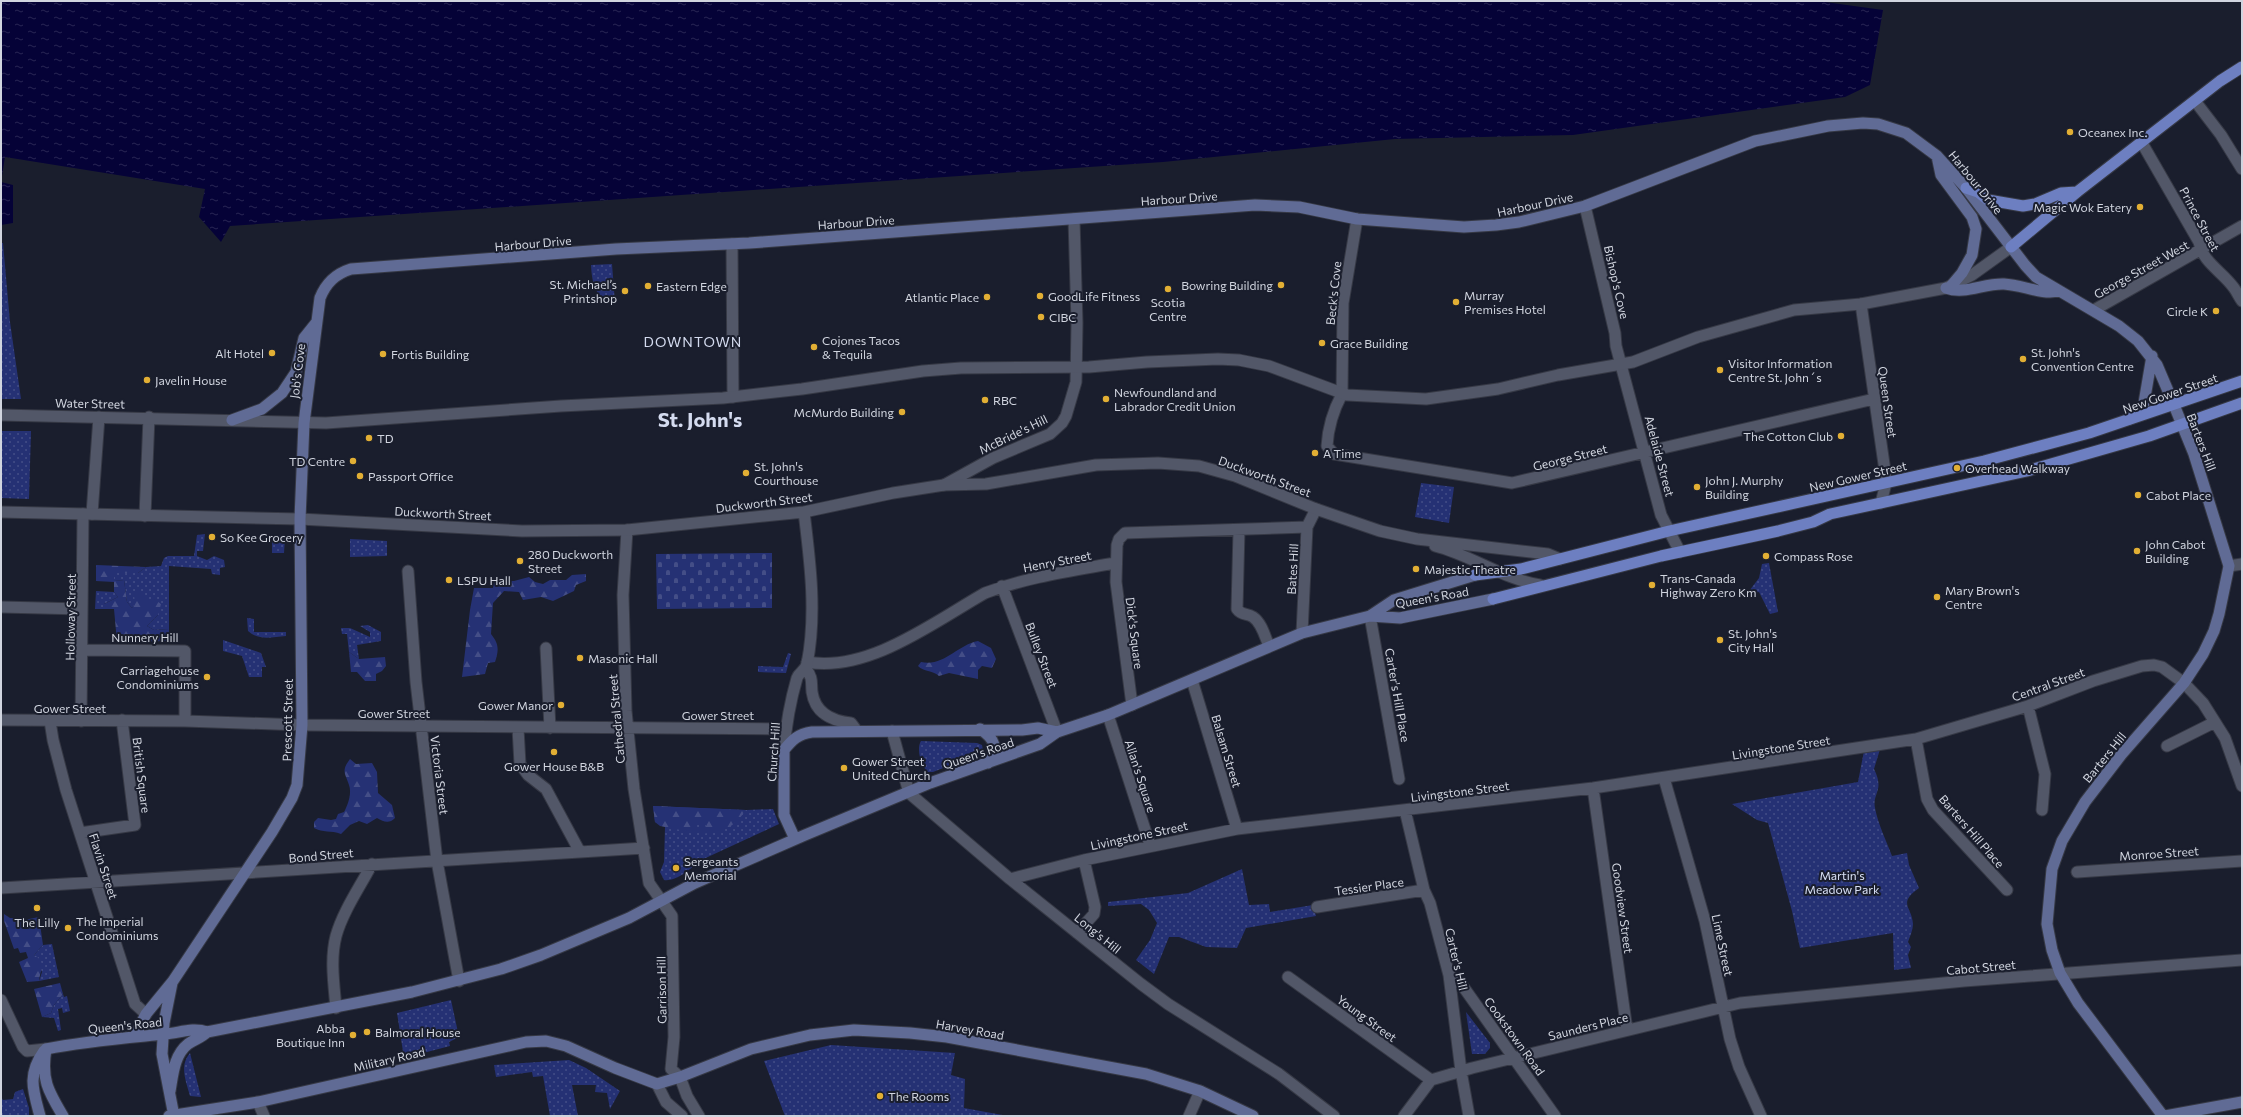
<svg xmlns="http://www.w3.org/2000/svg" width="2243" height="1117" font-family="Commissioner,sans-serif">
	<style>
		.green { fill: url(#green-dots) }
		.forest { fill: url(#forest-firs) }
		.cemetery { fill: url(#cemetery-stones) }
		.water { fill: url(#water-ripples) }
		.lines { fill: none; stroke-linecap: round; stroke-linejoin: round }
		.minor-casing { stroke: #363945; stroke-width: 13 }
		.tertiary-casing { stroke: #363945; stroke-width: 13 }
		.secondary-casing { stroke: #363945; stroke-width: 13 }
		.primary-casing { stroke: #363945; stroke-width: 13 }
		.minor { stroke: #525768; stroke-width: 11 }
		.tertiary { stroke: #525768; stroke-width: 11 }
		.secondary { stroke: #606b95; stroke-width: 11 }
		.primary { stroke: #6d7fc1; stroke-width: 11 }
		.poi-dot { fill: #e2af34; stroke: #1a1e2d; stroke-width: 1.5 }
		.labels { text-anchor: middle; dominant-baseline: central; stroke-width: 4; stroke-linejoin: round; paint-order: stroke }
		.poi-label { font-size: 12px; fill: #d1d5df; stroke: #1a1e2d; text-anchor: start }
		.street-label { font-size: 12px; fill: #d1d5df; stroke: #1a1e2d }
		.park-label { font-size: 12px; fill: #d8e0f5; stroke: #1a1e2d }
		.quarter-label { font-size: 14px; letter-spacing: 1px; fill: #d4dbef; stroke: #1a1e2d }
		.town-label { font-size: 20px; font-weight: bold; fill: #d4dbef; stroke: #1a1e2d }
	</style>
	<defs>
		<pattern id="green-dots" width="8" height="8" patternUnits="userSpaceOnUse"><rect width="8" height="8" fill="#253174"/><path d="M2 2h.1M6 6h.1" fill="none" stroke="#444e87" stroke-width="1.8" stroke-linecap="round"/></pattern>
		<pattern id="forest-firs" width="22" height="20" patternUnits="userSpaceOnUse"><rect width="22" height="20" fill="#253174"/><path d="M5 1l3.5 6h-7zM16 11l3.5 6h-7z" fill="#444e87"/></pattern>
		<pattern id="cemetery-stones" width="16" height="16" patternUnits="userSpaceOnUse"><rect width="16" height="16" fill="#253174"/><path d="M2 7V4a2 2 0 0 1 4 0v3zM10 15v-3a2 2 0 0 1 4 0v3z" fill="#444e87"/></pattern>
		<pattern id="water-ripples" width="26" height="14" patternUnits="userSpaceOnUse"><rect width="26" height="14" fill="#050237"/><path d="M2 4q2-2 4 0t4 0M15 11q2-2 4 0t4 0" fill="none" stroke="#282654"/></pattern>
	</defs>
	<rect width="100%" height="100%" fill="#1a1e2d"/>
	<path class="green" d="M1,243H3L10,322L21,399H1Z
		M612,264L615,303C595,300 592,283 591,265Z
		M1,431H31L29,499L1,498Z
		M1421,483L1454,487L1449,523L1415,517Z
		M205,534L203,551H197V556L207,560L214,556L224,560L225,567L220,568V575L212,574L211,569L169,566V629L154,630L147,626L158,615L154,599C145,599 137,601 132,608L127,602L124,580L114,581V573H138L146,567L161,566L164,558L168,556H194L197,535Z
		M280,535L285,538L284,553H272V536Z
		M350,539L387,541V556L350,557Z
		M1769,563L1778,612L1770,614L1759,592L1746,595L1759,578L1762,564Z
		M96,591L114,592L118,597L104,604V609H95Z
		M247,618L254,619V632H286V636C272,637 259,641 248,631Z
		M368,625L381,632V641L357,645L359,659L349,652L347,634H342L341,628H350L370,637V632L360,626Z
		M223,640L261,653L266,667H262V677H249L242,656L223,651Z
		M788,653L791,654L786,673L758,672V666L783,667Z
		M921,741L977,743L982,745L983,750L979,754L933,772H928C921,766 916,749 921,741Z
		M1881,746L1874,769C1885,791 1872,793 1875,808C1878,824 1886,840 1892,856L1907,853L1909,865L1919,888C1897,904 1912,906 1913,924C1913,930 1910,936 1908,942L1911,947L1908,955L1911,968L1894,970L1893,933L1800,948L1792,911L1768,823L1757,820L1732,804L1858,782L1864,751Z
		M653,806L746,810L773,809L779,824L697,862C691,870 674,882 664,880L660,872L664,862L665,827L655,822Z
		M1242,869L1249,905L1269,904L1270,912L1313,905L1316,916L1246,928L1237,948L1206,947L1179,937H1169L1154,974L1136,960L1150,940L1157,923L1149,910L1141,904L1108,906V902L1188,893Z
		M52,944L59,977L39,981L42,972L34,955L43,945Z
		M63,994L64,997L67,996L70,1011L63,1013L62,1008L58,1009L61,1030L58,1031L54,1018L42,1017L51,1013L54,1005Z
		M451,1000L459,1037L449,1042L450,1046L404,1058L397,1013Z
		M1466,1012L1490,1043V1048L1485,1054H1472Z
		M831,1045L955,1053L951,1075L965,1079L964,1108L1008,1116H785L764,1061Z
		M190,1053L201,1097L190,1096C186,1081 179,1066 190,1053Z
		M569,1060L586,1068L620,1091L610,1109L607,1093L595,1092L596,1085H572L578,1116H550L543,1076L533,1077L532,1072L496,1077L494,1065Z
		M23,1089L29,1108V1116H1V1097L3,1100L13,1099L15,1092Z"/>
	<path class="forest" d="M96,565L146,567L138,573H114V581L124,580L127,602L132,608L135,603L134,595L139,591L146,599H154L161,604L158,615L147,626L154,630L169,629V641L117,642L114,609H104V604L118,597L114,592V582L96,581Z
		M586,574V581L576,585L574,591L553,601L541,597L523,600L519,592L504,591L493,603L491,634C499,644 499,650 495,662L488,663L485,674L462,677L470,610L474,588H493L494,581H514L529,577L535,582L543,584L550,580H566L572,575Z
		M978,641L991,648L996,659L992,668L982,666L978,670V679L949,673L939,676C932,670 924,672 918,666L921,662C944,667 957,645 978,641Z
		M349,652L359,659L385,657L386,666L382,671L376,674V681H365L357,672H351Z
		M350,759L356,764L372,763L377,772L378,793L392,805L395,818C389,824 384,822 377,818L367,824L359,821L350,825L341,834C331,830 323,833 314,828V822L318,818L331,820L336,819L338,814L344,812C348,805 352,793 349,785C345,773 341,771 350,759Z
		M653,806L746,810C731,830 725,831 700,834L701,829H705L706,825L693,824V828L697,829L696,833L660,826L655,822Z
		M4,914L10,918H18L19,921L39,917L43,945L34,955C47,962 40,970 39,981L27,982L19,962L28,958L26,952L20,953L18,948L14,949L4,921Z
		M60,983L63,994L54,1005L51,1013L42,1017L34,989Z"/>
	<path class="cemetery" d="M772,553V608L657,609L656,554Z"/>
	<path class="water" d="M1,1H1818L1883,10L1870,85L1845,97L1573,135L1395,139L1163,162L230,226L221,242L199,217L205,189L5,157L1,182L13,185V223L1,225Z"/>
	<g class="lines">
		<defs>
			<path id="minor" d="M2195,101L2221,135L2242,169
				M2142,143L2199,242C2203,263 2222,271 2234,288C2237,292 2239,297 2242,301
				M1585,206L1615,333L1616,346L1661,515L1680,552
				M1357,219L1343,303L1342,394C1334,409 1328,428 1327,446L1334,454L1512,483L1874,399
				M732,244L733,397
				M1861,304L1885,471L1886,483L1881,503
				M2094,310L2242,226
				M944,485L993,458L1050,434L1062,423L1066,416L1076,382L1077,323L1074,219
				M92,514L99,417
				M145,516L149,417
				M627,530L623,595L626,711L634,789L649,883L672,916L674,1037L671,1069L680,1077
				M1239,530L1237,609C1242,616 1247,613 1253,617C1262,623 1265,637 1269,646
				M408,571L416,682L437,861L459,981
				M1002,586L1057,732
				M1,607L82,609
				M1370,616L1399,779
				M1302,633L1307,527L1316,509
				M546,648L550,728
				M82,650L185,651V721
				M807,662C868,673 934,622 985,593C1027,577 1071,571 1115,563
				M1192,680L1237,829
				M1132,705L1116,582L1117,545L1119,539L1125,533L1307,527
				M2028,706L2045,774L2042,810
				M1108,715L1150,845
				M1,720L185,721L302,725L786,729
				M50,721L53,740L66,790L135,1004L146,1014
				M81,721L83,514
				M518,728L520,764L528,775L546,789L580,852
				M892,731L909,793L1010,879L1141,984L1168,1004L1279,1074L1334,1116
				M1916,739L1927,799L1933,810L2007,890
				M2167,746L2215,722
				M1664,778L1705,921L1730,1039L1739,1067L1761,1116
				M1593,788L1627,1030
				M1405,810L1424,890L1430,903L1449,975L1461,1071L1469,1116
				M80,833L135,825L122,720
				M2077,872L2242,861
				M1010,879L1084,860L1237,829L1593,788L1916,739L2028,706L2093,681L2142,666L2154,665L2162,667L2184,683L2203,703L2225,738L2242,786
				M1,888L644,848
				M1317,907L1424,890
				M1077,933L1094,914L1095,907L1084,860
				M1449,975L1462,985L1555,1116
				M1288,977L1431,1080
				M1,1000L23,1047L27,1051L46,1049
				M336,1008C334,985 330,959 336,936C343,911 360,887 372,864
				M258,1102L264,1116
				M1189,1116L1200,1091
				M1404,1116L1431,1080L1472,1068L1740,1003L1964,981L2242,960"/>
			<path id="tertiary" d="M1,415L326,423L561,406L723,398L802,389L923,371L961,368L1089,367L1147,362L1218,359L1239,360L1269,366L1347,395L1426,399L1498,389L1558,375L1633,362L1698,337L1794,310L1861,304L1946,288L1972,275L2011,247
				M1,512L300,519L522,531L627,530L804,512L893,493L944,485L986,484L1096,465L1158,463L1199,466L1235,476L1316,509L1380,531L1417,539L1548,554L1560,559
				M1435,546C1471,555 1503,579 1540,585
				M2229,566L2242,564
				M806,669C813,678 811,681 812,692C815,713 832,721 851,723L857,731
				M784,750C786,726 790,702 797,678C799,672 805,671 807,664C817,614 810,561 804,512
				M680,1077L687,1096L699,1116
				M657,1084L666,1102L682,1116"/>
			<path id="secondary" d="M1937,156L1941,175L1972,217L1976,229L1972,255L1962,273L1951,286
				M1946,288C1965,295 1984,283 2004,284C2023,285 2041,295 2059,291
				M2130,419L2144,403L2152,356
				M232,420L262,409L282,393L296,372L304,338L316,323
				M1370,616L1394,600L1475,575
				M980,729C995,739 999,748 988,763
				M795,839L784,815V750C792,740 798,734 812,732L1022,730L1038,728L1057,732
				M172,983L164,1023L162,1054L174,1116
				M135,1036L146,1014L173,981L272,832L292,798L297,785L302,725L300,519L304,423L320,298C326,283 335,274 351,269L616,249L749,243L1255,205L1299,207L1357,219L1464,227L1496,225L1519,222L1585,206L1755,141L1828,126L1863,123L1878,124L1906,133L1937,156L1966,188L2025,265L2036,277L2119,326L2138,341L2157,365L2174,405L2194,454L2229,566L2219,614L2214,631L2203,654L2184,683L2121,755L2085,802L2062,841L2052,869L2047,924L2052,950L2060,973L2078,1003L2163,1116
				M46,1049C85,1041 125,1038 165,1034C179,1033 193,1027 207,1032
				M46,1049C41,1079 48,1091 63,1116
				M170,1091C173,1074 174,1055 188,1044C195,1039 201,1038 207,1032L412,992L501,969L541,955L629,918L695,883L805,835L930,783L1040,744L1057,732L1108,715L1302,633L1370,616L1400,618L1493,599
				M40,1116C33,1090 27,1075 44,1051
				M169,1116L258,1102L526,1042L546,1041L566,1046L615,1068L657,1084L680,1077L751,1049L810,1035L854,1030L910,1033L947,1037L1146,1074L1200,1091L1253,1116
				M2165,1116L2242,1102"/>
			<path id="primary" d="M1966,188L1978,192L1988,200L2023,206L2035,204L2061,193L2077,192
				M2011,247L2077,192L2220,81L2242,67
				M1475,575L1521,569L1669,531L1984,461L2089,433L2242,381
				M1493,599L1661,556L1778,531L1813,522L1830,514L2027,471L2149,436L2242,403"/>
		</defs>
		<use href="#minor" class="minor-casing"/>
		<use href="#tertiary" class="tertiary-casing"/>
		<use href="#secondary" class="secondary-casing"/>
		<use href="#primary" class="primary-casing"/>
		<use href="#minor" class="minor"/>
		<use href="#tertiary" class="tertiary"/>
		<use href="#secondary" class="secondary"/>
		<use href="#primary" class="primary"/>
	</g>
	<g class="poi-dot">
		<circle cx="2070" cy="132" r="4"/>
		<circle cx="2140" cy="207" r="4"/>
		<circle cx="1281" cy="285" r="4"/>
		<circle cx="648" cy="286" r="4"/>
		<circle cx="1168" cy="289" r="4"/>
		<circle cx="625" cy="291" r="4"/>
		<circle cx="1040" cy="296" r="4"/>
		<circle cx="987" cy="297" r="4"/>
		<circle cx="1456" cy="302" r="4"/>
		<circle cx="2216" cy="311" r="4"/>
		<circle cx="1041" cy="317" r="4"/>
		<circle cx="1322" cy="343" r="4"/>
		<circle cx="814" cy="347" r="4"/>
		<circle cx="272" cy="353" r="4"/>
		<circle cx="383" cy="354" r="4"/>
		<circle cx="2023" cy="359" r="4"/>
		<circle cx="1720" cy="370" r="4"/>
		<circle cx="147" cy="380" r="4"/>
		<circle cx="1106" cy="399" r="4"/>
		<circle cx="985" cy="400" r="4"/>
		<circle cx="902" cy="412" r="4"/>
		<circle cx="1841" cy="436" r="4"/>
		<circle cx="369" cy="438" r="4"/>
		<circle cx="1315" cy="453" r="4"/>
		<circle cx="353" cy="461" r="4"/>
		<circle cx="1957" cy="468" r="4"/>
		<circle cx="746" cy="473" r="4"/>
		<circle cx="360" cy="476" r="4"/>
		<circle cx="1697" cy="487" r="4"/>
		<circle cx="2138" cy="495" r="4"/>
		<circle cx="212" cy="537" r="4"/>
		<circle cx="2137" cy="551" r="4"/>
		<circle cx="1766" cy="556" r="4"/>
		<circle cx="520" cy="561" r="4"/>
		<circle cx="1416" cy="569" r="4"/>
		<circle cx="449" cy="580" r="4"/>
		<circle cx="1652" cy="585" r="4"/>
		<circle cx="1937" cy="597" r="4"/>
		<circle cx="1720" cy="640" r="4"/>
		<circle cx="580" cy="658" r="4"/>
		<circle cx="207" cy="677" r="4"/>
		<circle cx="561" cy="705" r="4"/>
		<circle cx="554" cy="752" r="4"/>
		<circle cx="844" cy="768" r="4"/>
		<circle cx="676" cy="868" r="4"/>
		<circle cx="37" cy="908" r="4"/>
		<circle cx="68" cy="928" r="4"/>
		<circle cx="367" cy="1032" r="4"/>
		<circle cx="353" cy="1035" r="4"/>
		<circle cx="880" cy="1096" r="4"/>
	</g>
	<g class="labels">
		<g class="poi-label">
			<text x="2078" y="132">Oceanex Inc.</text>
			<text x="2132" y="207" text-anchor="end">Magic Wok Eatery</text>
			<text x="617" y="284" text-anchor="end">St. Michael’s<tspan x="617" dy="14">Printshop</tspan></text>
			<text x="1273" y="285" text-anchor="end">Bowring Building</text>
			<text x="656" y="286">Eastern Edge</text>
			<text x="1464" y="295">Murray<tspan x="1464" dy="14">Premises Hotel</tspan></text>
			<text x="1048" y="296">GoodLife Fitness</text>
			<text x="979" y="297" text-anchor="end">Atlantic Place</text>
			<text x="1168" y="302" text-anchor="middle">Scotia<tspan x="1168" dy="14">Centre</tspan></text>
			<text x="2208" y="311" text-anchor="end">Circle K</text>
			<text x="1049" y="317">CIBC</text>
			<text x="822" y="340">Cojones Tacos<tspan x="822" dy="14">&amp; Tequila</tspan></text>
			<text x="1330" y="343">Grace Building</text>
			<text x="2031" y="352">St. John's<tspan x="2031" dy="14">Convention Centre</tspan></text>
			<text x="264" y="353" text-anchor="end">Alt Hotel</text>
			<text x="391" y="354">Fortis Building</text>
			<text x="1728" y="363">Visitor Information<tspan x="1728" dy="14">Centre St. John´s</tspan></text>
			<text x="155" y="380">Javelin House</text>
			<text x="1114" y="392">Newfoundland and<tspan x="1114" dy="14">Labrador Credit Union</tspan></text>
			<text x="993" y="400">RBC</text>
			<text x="894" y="412" text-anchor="end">McMurdo Building</text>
			<text x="1833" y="436" text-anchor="end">The Cotton Club</text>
			<text x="377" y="438">TD</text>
			<text x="1323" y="453">A Time</text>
			<text x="345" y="461" text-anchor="end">TD Centre</text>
			<text x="754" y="466">St. John's<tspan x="754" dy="14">Courthouse</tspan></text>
			<text x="1965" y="468">Overhead Walkway</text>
			<text x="368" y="476">Passport Office</text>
			<text x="1705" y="480">John J. Murphy<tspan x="1705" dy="14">Building</tspan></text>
			<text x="2146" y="495">Cabot Place</text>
			<text x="220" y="537">So Kee Grocery</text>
			<text x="2145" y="544">John Cabot<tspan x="2145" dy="14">Building</tspan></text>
			<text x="528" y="554">280 Duckworth<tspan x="528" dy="14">Street</tspan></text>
			<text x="1774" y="556">Compass Rose</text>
			<text x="1424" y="569">Majestic Theatre</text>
			<text x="1660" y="578">Trans-Canada<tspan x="1660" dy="14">Highway Zero Km</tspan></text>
			<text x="457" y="580">LSPU Hall</text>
			<text x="1945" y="590">Mary Brown's<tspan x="1945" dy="14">Centre</tspan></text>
			<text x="1728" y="633">St. John's<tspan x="1728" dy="14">City Hall</tspan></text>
			<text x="588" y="658">Masonic Hall</text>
			<text x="199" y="670" text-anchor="end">Carriagehouse<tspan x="199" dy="14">Condominiums</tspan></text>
			<text x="553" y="705" text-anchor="end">Gower Manor</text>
			<text x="852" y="761">Gower Street<tspan x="852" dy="14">United Church</tspan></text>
			<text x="554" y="766" text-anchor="middle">Gower House B&amp;B</text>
			<text x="684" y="861">Sergeants<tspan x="684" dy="14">Memorial</tspan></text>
			<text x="76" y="921">The Imperial<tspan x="76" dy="14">Condominiums</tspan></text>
			<text x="37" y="922" text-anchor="middle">The Lilly</text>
			<text x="345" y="1028" text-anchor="end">Abba<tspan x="345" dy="14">Boutique Inn</tspan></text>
			<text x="375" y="1032">Balmoral House</text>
			<text x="888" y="1096">The Rooms</text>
		</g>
		<g class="street-label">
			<text transform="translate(1976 182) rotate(51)">Harbour Drive</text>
			<text transform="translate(1179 198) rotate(-4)">Harbour Drive</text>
			<text transform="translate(1535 204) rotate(-12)">Harbour Drive</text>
			<text transform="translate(2200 219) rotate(62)">Prince Street</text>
			<text transform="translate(856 222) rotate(-4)">Harbour Drive</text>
			<text transform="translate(533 243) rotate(-5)">Harbour Drive</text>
			<text transform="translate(2141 269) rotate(-29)">George Street West</text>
			<text transform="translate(1617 282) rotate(77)">Bishop's Cove</text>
			<text transform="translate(1333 293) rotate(-84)">Beck's Cove</text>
			<text transform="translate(297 371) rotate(-83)">Job's Cove</text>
			<text transform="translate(2170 393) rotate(-19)">New Gower Street</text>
			<text transform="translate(1888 402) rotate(82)">Queen Street</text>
			<text transform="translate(90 403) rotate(1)">Water Street</text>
			<text transform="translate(1013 434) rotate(-26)">McBride's Hill</text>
			<text transform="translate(2202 442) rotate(69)">Barters Hill</text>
			<text transform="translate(1660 456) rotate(75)">Adelaide Street</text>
			<text transform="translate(1570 457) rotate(-14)">George Street</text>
			<text transform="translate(1265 476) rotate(20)">Duckworth Street</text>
			<text transform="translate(1858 476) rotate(-13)">New Gower Street</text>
			<text transform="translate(764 502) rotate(-7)">Duckworth Street</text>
			<text transform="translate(443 513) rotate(3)">Duckworth Street</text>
			<text transform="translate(1057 561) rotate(-11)">Henry Street</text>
			<text transform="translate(1292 569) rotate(-87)">Bates Hill</text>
			<text transform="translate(1432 597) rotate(-10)">Queen's Road</text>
			<text transform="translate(70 617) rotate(-89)">Holloway Street</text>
			<text transform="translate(1135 633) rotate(83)">Dick's Square</text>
			<text x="145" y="637">Nunnery Hill</text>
			<text transform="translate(1042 655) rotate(69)">Bulley Street</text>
			<text transform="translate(2048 684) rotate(-20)">Central Street</text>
			<text transform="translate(1398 695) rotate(80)">Carter's Hill Place</text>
			<text x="70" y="708">Gower Street</text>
			<text x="394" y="713">Gower Street</text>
			<text x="718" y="715">Gower Street</text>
			<text transform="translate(616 719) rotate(-95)">Cathedral Street</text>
			<text transform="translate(287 720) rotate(-89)">Prescott Street</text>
			<text transform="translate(1781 747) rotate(-9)">Livingstone Street</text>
			<text transform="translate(1227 751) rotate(73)">Balsam Street</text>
			<text transform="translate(773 752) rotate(-86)">Church Hill</text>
			<text transform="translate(978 753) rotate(-19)">Queen's Road</text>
			<text transform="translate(2104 757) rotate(-51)">Barters Hill</text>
			<text transform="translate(142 775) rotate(83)">British Square</text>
			<text transform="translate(440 775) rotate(83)">Victoria Street</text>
			<text transform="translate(1141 776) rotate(72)">Allan's Square</text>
			<text transform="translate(1460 791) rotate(-7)">Livingstone Street</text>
			<text transform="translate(1972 831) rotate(49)">Barters Hill Place</text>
			<text transform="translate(1139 835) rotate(-12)">Livingstone Street</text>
			<text transform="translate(2159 853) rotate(-4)">Monroe Street</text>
			<text transform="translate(321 855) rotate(-5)">Bond Street</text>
			<text transform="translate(104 866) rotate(72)">Flavin Street</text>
			<text transform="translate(1369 886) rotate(-8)">Tessier Place</text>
			<text transform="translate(1623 908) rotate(82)">Goodview Street</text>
			<text transform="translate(1098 933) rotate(39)">Long's Hill</text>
			<text transform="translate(1723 945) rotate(78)">Lime Street</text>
			<text transform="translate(1457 959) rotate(77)">Carter's Hill</text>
			<text transform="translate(1981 967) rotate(-5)">Cabot Street</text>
			<text transform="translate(661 990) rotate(-91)">Garrison Hill</text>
			<text transform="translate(1367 1018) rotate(36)">Young Street</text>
			<text transform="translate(125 1025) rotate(-6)">Queen's Road</text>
			<text transform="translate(1588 1026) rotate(-14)">Saunders Place</text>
			<text transform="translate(970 1029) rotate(10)">Harvey Road</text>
			<text transform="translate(1515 1036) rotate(54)">Cookstown Road</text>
			<text transform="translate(389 1059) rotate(-13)">Military Road</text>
		</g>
		<g class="park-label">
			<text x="1842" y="875">Martin's<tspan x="1842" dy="14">Meadow Park</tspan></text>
		</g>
		<g class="quarter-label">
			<text x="693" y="341">DOWNTOWN</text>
		</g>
		<g class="town-label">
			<text x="700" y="419">St. John's</text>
		</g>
	</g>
	<rect width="2243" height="1117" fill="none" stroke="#d1d5df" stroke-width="4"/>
</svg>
